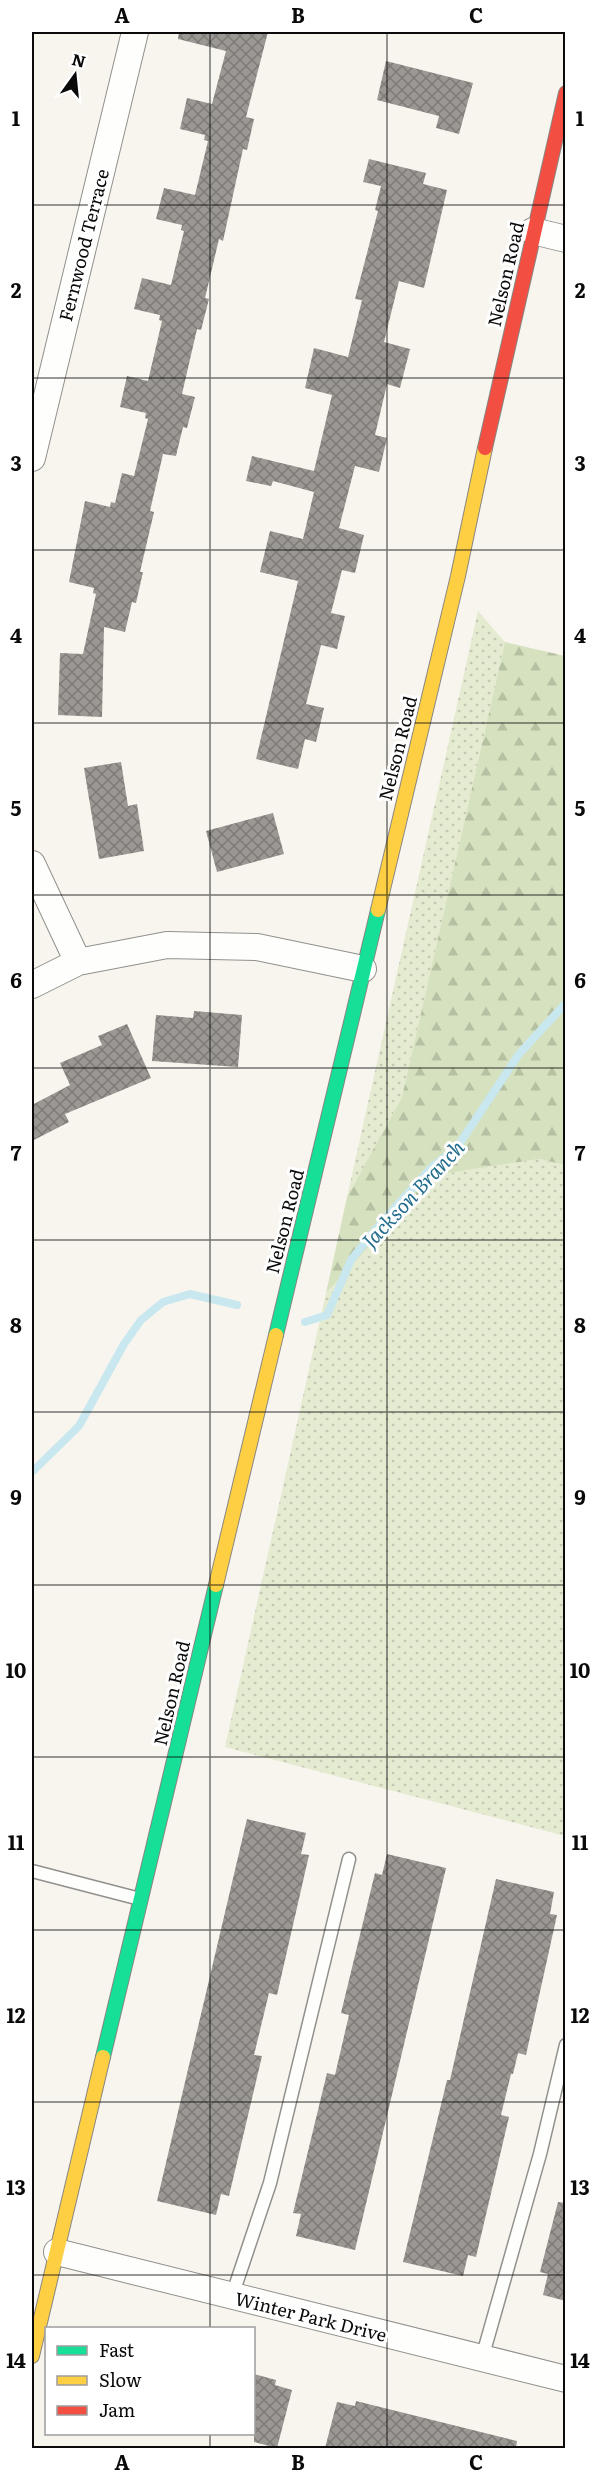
<svg xmlns="http://www.w3.org/2000/svg" width="597" height="2480" font-family="Literata,serif">
	<style>
		.green { fill: url(#green-dots) }
		.forest { fill: url(#forest-firs) }
		.lines { fill: none; stroke-linecap: round; stroke-linejoin: round }
		.stream { stroke: #c8e7ef; stroke-width: 8 }
		.building { fill: url(#building-cross-hatch) }
		.lane-casing { stroke: #91908d; stroke-width: 15 }
		.street-casing { stroke: #91908d; stroke-width: 28 }
		.fast-casing { stroke: #888683; stroke-width: 16 }
		.slow-casing { stroke: #888683; stroke-width: 16 }
		.jam-casing { stroke: #888683; stroke-width: 16 }
		.lane { stroke: #fefefc; stroke-width: 12 }
		.street { stroke: #fefefc; stroke-width: 26 }
		.fast { stroke: #16e098; stroke-width: 14 }
		.slow { stroke: #ffcf43; stroke-width: 14 }
		.jam { stroke: #f24e42; stroke-width: 14 }
		.grid { fill: none; stroke: #0a0a0a; stroke-width: 1.5; stroke-opacity: 0.55 }
		.labels { text-anchor: middle; dominant-baseline: central; stroke-width: 6; stroke-linejoin: round; paint-order: stroke }
		.street-label { font-size: 18px; fill: #0a0a0a; stroke: #fff }
		.water-label { font-size: 20px; font-style: italic; fill: #226d8e; stroke: #fff }
		.neatline { fill: none; stroke: #0a0a0a; stroke-width: 2 }
		.grid-label { font-size: 20px; text-anchor: middle; font-weight: bold; fill: #0a0a0a }
	</style>
	<defs>
		<pattern id="green-dots" width="8" height="8" patternUnits="userSpaceOnUse" patternTransform="scale(1.5)"><rect width="8" height="8" fill="#e4ebd0"/><path d="M2 2h.1M6 6h.1" fill="none" stroke="#c2c8b1" stroke-width="1.8" stroke-linecap="round"/></pattern>
		<pattern id="forest-firs" width="22" height="20" patternUnits="userSpaceOnUse" patternTransform="scale(1.5)"><rect width="22" height="20" fill="#d6e2bf"/><path d="M5 1l3.5 6h-7zM16 11l3.5 6h-7z" fill="#b6c1a3"/></pattern>
		<pattern id="building-cross-hatch" width="8" height="8" patternUnits="userSpaceOnUse" patternTransform="scale(1.5)"><rect width="8" height="8" fill="#9b9894"/><path d="M0 0l8 8M0 8l8-8" fill="none" stroke="#7d7a77"/></pattern>
	</defs>
	<rect width="100%" height="100%" fill="#f8f5ee"/>
	<path class="green" d="M478,611L505,642L402,1097L347,1197Z
		M539,1159L565,1165V1836L225,1747L326,1293L436,1175Z"/>
	<path class="forest" d="M505,642L565,656V1165L539,1159L436,1175L326,1293L347,1197L402,1097Z"/>
	<g class="lines">
		<path class="stream" d="M305,1322L327,1315L351,1260L380,1224L433,1166L456,1149L519,1054L566,1003
			M32,1472L79,1426L124,1344L141,1320L163,1302L190,1294L237,1305"/>
	</g>
	<path class="building" d="M179,32H268L246,117L254,119L247,150L243,149L223,241L219,239L205,298L209,299L201,330L197,329L182,394L195,397L187,428L183,427L176,456L163,454L150,511L154,512L140,572H143L136,603L132,602L125,632L104,627L102,717L58,715L60,653L83,654L96,594L93,593L94,588L69,582L85,501L110,507L111,502L115,503L122,473L134,476L148,419L145,418L146,413L120,407L127,376L148,381L162,321L159,320L160,315L134,309L142,278L171,285L184,231L181,230L182,225L156,219L164,188L195,195L208,141L204,140L205,135L180,129L187,98L212,104L226,51L178,39Z
		M386,61L473,83L459,134L436,128L439,116L377,100Z
		M369,159L426,173L423,184L447,190L424,288L399,281L384,342L410,349L400,388L387,384L375,435L387,438L379,472L355,466L339,528L364,535L355,573L342,570L331,613L345,616L337,649L321,645L306,704L324,708L316,742L305,739L298,769L256,759L298,581L260,572L270,531L303,539L314,492L273,481L271,486L246,481L252,456L314,471L332,395L305,388L314,348L348,357L362,300L355,299L378,211L375,210L381,186L363,182Z
		M121,762L128,806L137,804L144,851L99,859L84,768Z
		M273,813L284,854L217,872L206,831Z
		M194,1011L242,1015L238,1067L152,1061L156,1015L193,1018Z
		M127,1024L151,1078L65,1114L69,1122L32,1141V1105L70,1085L60,1063L102,1045L98,1036Z
		M247,1819L306,1833L301,1854L309,1855L277,1995L269,1993L254,2055L262,2056L229,2196L221,2194L216,2215L157,2201Z
		M387,1854L446,1868L355,2250L296,2236L301,2214L293,2213L327,2073L335,2075L349,2015L341,2013L375,1873L382,1875Z
		M496,1879L554,1892L550,1914L557,1915L526,2055L518,2053L513,2074H511L501,2115L509,2117L476,2257L468,2255L463,2276L403,2262L447,2080H450Z
		M558,2202L566,2203V2301L543,2295L548,2274L540,2272Z
		M254,2374L276,2380L275,2385L292,2390L277,2448L254,2442Z
		M356,2401L517,2441L516,2448H325L337,2402L355,2406Z"/>
	<g class="lines">
		<defs>
			<path id="lane" d="M32,1871L140,1899
				M232,2296L270,2183L349,1859
				M482,2358L540,2154L566,2045"/>
			<path id="street" d="M533,231L566,239
				M32,458L135,32
				M32,864L78,962
				M32,985L78,962L167,945L257,947L363,969
				M57,2252L566,2379"/>
			<path id="fast" d="M276,1335L378,910
				M103,2057L216,1585"/>
			<path id="slow" d="M378,910L458,576L485,448
				M216,1585L276,1335
				M32,2356L103,2057"/>
			<path id="jam" d="M485,448L566,93"/>
		</defs>
		<use href="#lane" class="lane-casing"/>
		<use href="#street" class="street-casing"/>
		<use href="#fast" class="fast-casing"/>
		<use href="#slow" class="slow-casing"/>
		<use href="#jam" class="jam-casing"/>
		<use href="#lane" class="lane"/>
		<use href="#street" class="street"/>
		<use href="#fast" class="fast"/>
		<use href="#slow" class="slow"/>
		<use href="#jam" class="jam"/>
	</g>
	<path class="grid" d="M210,32V2328M387,32V2448M32,205H566M32,378H566M32,550H566M32,723H566M32,895H566M32,1068H566M32,1240H566M32,1412H566M32,1585H566M32,1757H566M32,1930H566M32,2102H566M32,2275H566M210,2434V2448"/>
	<g class="labels">
		<g class="street-label">
			<text transform="translate(83 245) rotate(-76)">Fernwood Terrace</text>
			<text transform="translate(505 274) rotate(-77)">Nelson Road</text>
			<text transform="translate(397 748) rotate(-76)">Nelson Road</text>
			<text transform="translate(284 1221) rotate(-76)">Nelson Road</text>
			<text transform="translate(171 1693) rotate(-77)">Nelson Road</text>
			<text transform="translate(311 2316) rotate(14)">Winter Park Drive</text>
		</g>
		<g class="water-label">
			<text transform="translate(412 1193) rotate(-47)">Jackson Branch</text>
		</g>
	</g>
	<rect width="597" height="2480" fill="none" stroke="#ffffff" stroke-width="66"/>
	<rect x="45" y="2327" width="210" height="108" fill="#ffffff" stroke="#9d9d9d" stroke-width="1.5"/>
	<rect x="57" y="2346" width="30" height="9" fill="#16e098" stroke="#9d9d9d" stroke-width="1.5"/>
	<text x="99" y="2357" font-size="18" fill="#0a0a0a">Fast</text>
	<rect x="57" y="2376" width="30" height="9" fill="#ffcf43" stroke="#9d9d9d" stroke-width="1.5"/>
	<text x="99" y="2387" font-size="18" fill="#0a0a0a">Slow</text>
	<rect x="57" y="2406" width="30" height="9" fill="#f24e42" stroke="#9d9d9d" stroke-width="1.5"/>
	<text x="99" y="2417" font-size="18" fill="#0a0a0a">Jam</text>
	<g transform="translate(75 75) rotate(15)" stroke="#ffffff" stroke-width="4.5" paint-order="stroke">
	<path d="M0-4.5L10 22L0 15L-10 22Z" fill="#0a0a0a"/>
	<text y="-9" font-size="16" font-weight="bold" text-anchor="middle" fill="#0a0a0a">N</text>
	</g>
	<rect x="33" y="33" width="531" height="2414" class="neatline"/>
	<g class="grid-label">
		<text x="122" y="23">A</text>
		<text x="298" y="23">B</text>
		<text x="476" y="23">C</text>
		<text x="16" y="126">1</text>
		<text x="580" y="126">1</text>
		<text x="16" y="298">2</text>
		<text x="580" y="298">2</text>
		<text x="16" y="471">3</text>
		<text x="580" y="471">3</text>
		<text x="16" y="643">4</text>
		<text x="580" y="643">4</text>
		<text x="16" y="816">5</text>
		<text x="580" y="816">5</text>
		<text x="16" y="988">6</text>
		<text x="580" y="988">6</text>
		<text x="16" y="1161">7</text>
		<text x="580" y="1161">7</text>
		<text x="16" y="1333">8</text>
		<text x="580" y="1333">8</text>
		<text x="16" y="1505">9</text>
		<text x="580" y="1505">9</text>
		<text x="16" y="1678">10</text>
		<text x="580" y="1678">10</text>
		<text x="16" y="1850">11</text>
		<text x="580" y="1850">11</text>
		<text x="16" y="2023">12</text>
		<text x="580" y="2023">12</text>
		<text x="16" y="2195">13</text>
		<text x="580" y="2195">13</text>
		<text x="16" y="2368">14</text>
		<text x="580" y="2368">14</text>
		<text x="122" y="2470">A</text>
		<text x="298" y="2470">B</text>
		<text x="476" y="2470">C</text>
	</g>
</svg>
